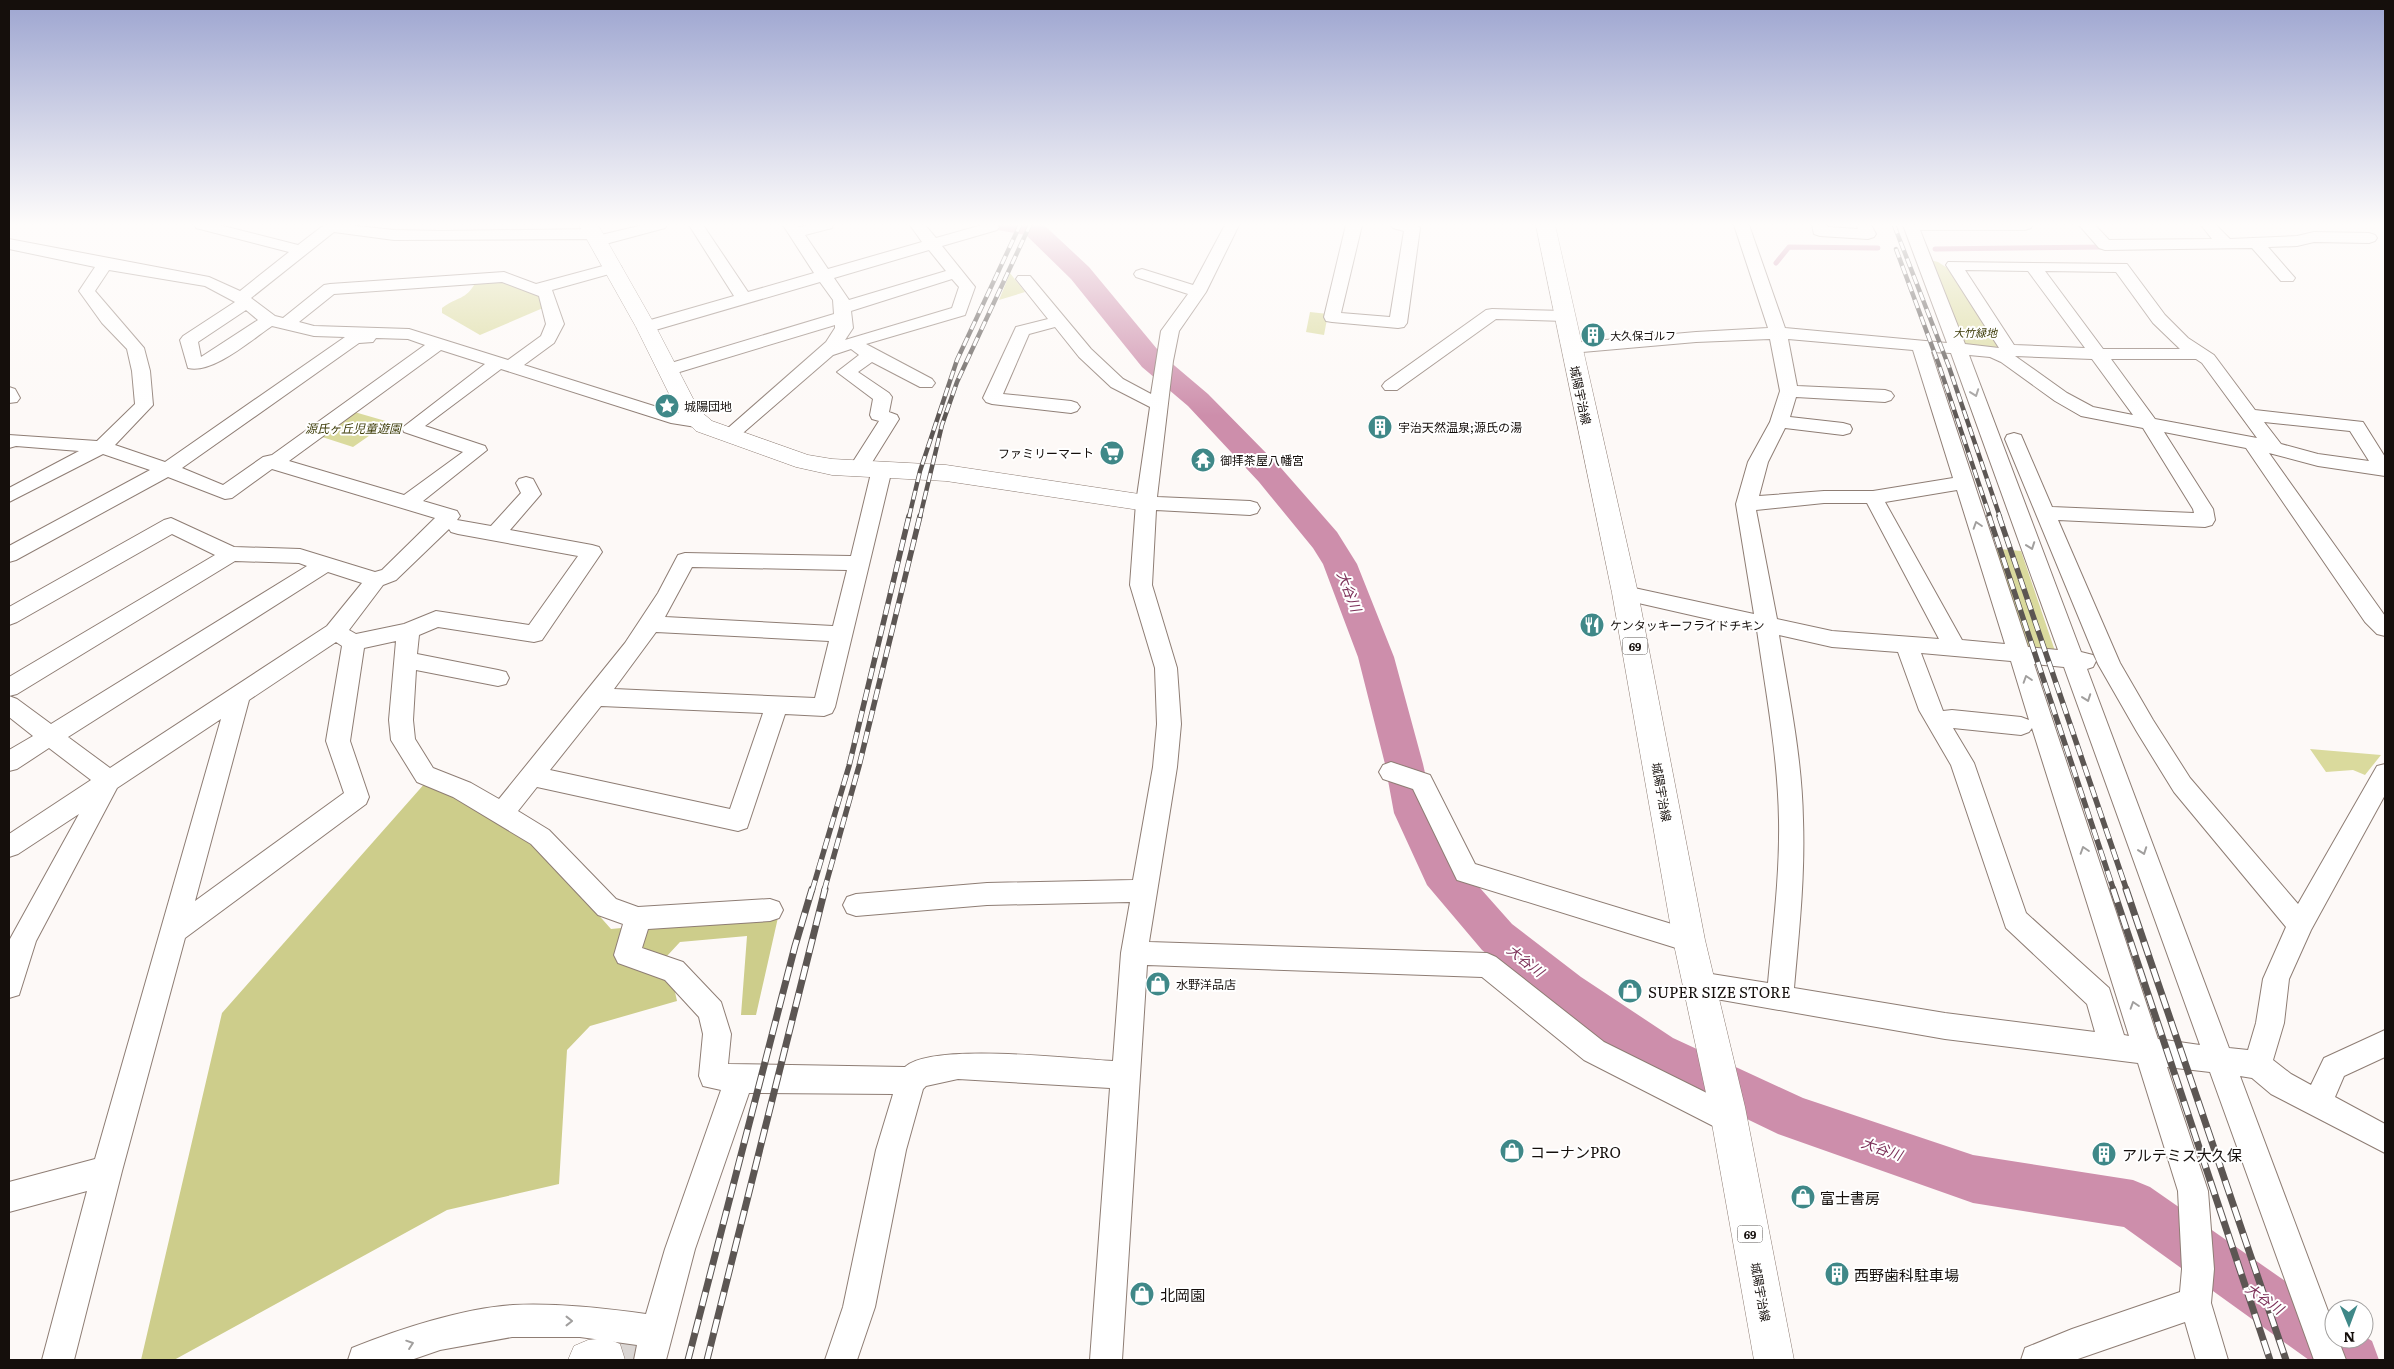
<svg xmlns="http://www.w3.org/2000/svg" width="2394" height="1369" font-family="Literata,'Noto Sans JP',serif">
	<style>
		.green { fill: #dada9d }
		.forest { fill: #cdcd8b }
		.lines { fill: none; stroke-linecap: round; stroke-linejoin: round }
		.stream { stroke: #cd8eab; stroke-width: 5 }
		.river { fill: #cd8eab; fill-rule: evenodd }
		.primary-tunnel { stroke: #dad6d4; stroke-width: 36; stroke-dasharray: 36 18; stroke-linecap: butt }
		.street-casing { stroke: #8e7d74; stroke-width: 2 }
		.secondary-casing { stroke: #8e7d74; stroke-width: 1 }
		.primary-casing { stroke: #8e7d74; stroke-width: 1 }
		.street { fill: #fff; fill-rule: evenodd }
		.secondary { fill: #fff; fill-rule: evenodd }
		.primary { fill: #fff; fill-rule: evenodd }
		.rail-far2-casing { stroke: #5c5653; stroke-width: 4.5 }
		.rail-far1-casing { stroke: #5c5653; stroke-width: 5.5 }
		.rail-casing { stroke: #5c5653; stroke-width: 7 }
		.rail-far2 { stroke: #fff; stroke-width: 3; stroke-dasharray: 9; stroke-linecap: butt }
		.rail-far1 { stroke: #fff; stroke-width: 4; stroke-dasharray: 11; stroke-linecap: butt }
		.rail { stroke: #fff; stroke-width: 5; stroke-dasharray: 14; stroke-linecap: butt }
		.oneway { stroke: #a19f9e }
		.labels { text-anchor: middle; dominant-baseline: central; stroke-width: 4; stroke-linejoin: round; paint-order: stroke }
		.far-park-label { font-size: 11px; font-style: italic; fill: #3e3d09; stroke: #fff }
		.far-poi-label { font-size: 11px; fill: #150f0c; stroke: #fff; text-anchor: start }
		.shield { fill: #fff; stroke: #5b5755; stroke-width: 1 }
		.shield-label { font-size: 11px; font-weight: bold; fill: #150f0c }
		.street-label { font-size: 12px; fill: #150f0c; stroke: #fff }
		.poi-label { font-size: 12px; fill: #150f0c; stroke: #fff; text-anchor: start }
		.park-label { font-size: 12px; font-style: italic; fill: #3e3d09; stroke: #fff }
		.water-label { font-size: 14px; font-style: italic; fill: #7d3159; stroke: #fff }
		.near-poi-label { font-size: 15px; fill: #150f0c; stroke: #fff; text-anchor: start }
	</style>
	<rect width="100%" height="100%" fill="#fdf9f7"/>
	<path class="green" d="M1930,260L1938,262L1949,269L2001,346L2000,351L1964,346Z
		M1010,273L1025,292L999,300Z
		M501,280L541,296L543,308L480,335L442,313V308C458,296 465,301 476,282Z
		M1310,312L1328,314L1324,335L1306,332Z
		M351,411L389,422L353,447L316,435Z
		M1989,548L2021,551L2055,651L2022,648Z
		M2310,749L2381,755L2365,775L2353,770L2326,772Z"/>
	<path class="forest" d="M426,782L533,841L611,929L779,913L756,1015H741L747,936L680,942L667,956L677,1001L590,1026L567,1050L559,1184L447,1210L174,1360H141L222,1013Z"/>
	<g class="lines">
		<path class="stream" d="M1935,249L2106,247
			M1776,263L1789,247L1878,248"/>
		<path class="river" d="M993,225H1044L1089,267L1162,355L1208,394L1281,468L1337,532L1357,564L1394,657L1423,764L1434,813L1456,861L1512,924L1581,977L1673,1038L1803,1098L1973,1155L2133,1180L2150,1187L2334,1315V1339H2364V1336L2372,1341L2379,1360H2309L2124,1227L1973,1203L1778,1134L1641,1068L1551,1005L1482,950L1427,885L1394,813L1385,764L1358,657L1323,564L1313,548L1259,482L1188,406L1142,367L1071,279L1026,235L997,230Z"/>
		<path class="primary-tunnel" d="M606,1358L654,1360"/>
		<defs>
			<path id="street" d="M195,225H219L298,245L324,225H348L394,230L442,231L594,229L600,231L601,235L643,225H667L665,228L598,246L592,244L590,241L592,239L394,240L334,232L251,298L275,316L283,318L324,285L330,284L504,272L536,284L614,263L620,265L622,268L620,271L552,290L564,324L554,343L524,365L673,412L703,417L705,421L703,425L696,427L671,423L501,369L425,426L485,446L487,450L423,501L457,511L460,516L457,520L491,526L521,493L516,483L519,479L526,477L533,479L541,494L510,530L592,545L599,547L602,552L542,640L534,642L438,627L419,635L417,654L498,670L506,672L509,678L506,684L498,686L416,670L413,720L415,739L433,768L471,783L499,799L625,643L658,593L678,555L685,553L851,556L872,469L875,465L882,463L889,465L892,469L835,707L832,713L824,716L785,714L747,828L738,831L537,787L518,811L549,830L616,899L638,907L770,899L779,902L783,910L779,918L770,921L648,929L642,948L683,962L721,1002L731,1034L728,1064L905,1067C931,1042 1073,1059 1113,1061L1121,953L1130,902L987,905L856,916L847,913L843,905L847,897L856,894L987,883L1133,880L1153,767L1157,724L1155,668L1130,585L1136,503L1150,407L1111,387L1079,357L1055,327L1029,334L1003,394L1071,401L1077,403L1080,407L1077,411L1071,413L992,404L986,402L983,398L1016,327L1048,319L1016,279L1018,276H1030L1091,349L1123,379L1151,394L1161,331L1188,294L1136,277L1134,274L1136,271L1142,269L1193,285L1225,225H1239L1206,292L1179,331L1173,361L1157,497L1250,501L1257,503L1260,508L1257,513L1250,515L1156,510L1152,585L1177,668L1181,724L1177,767L1149,942L1487,953L1496,957L1604,1042L1739,1109L1744,1119L1739,1129L1729,1133L1719,1129L1584,1060L1482,977L1147,965L1122,1360H1090L1110,1088L958,1079L926,1086L923,1089L906,1150L875,1307L857,1360H825L843,1307L876,1150L893,1094L749,1093L695,1249L666,1360H634L637,1345L580,1337H512L440,1350L411,1360H348L352,1348C399,1329 464,1308 513,1305C558,1303 602,1308 646,1314L665,1249L721,1090L703,1086L699,1076L703,1034L699,1017L665,980L618,963L614,955L623,924L598,915L531,844L453,797L417,782L391,740L389,720L396,641L364,648L350,741L369,797L366,804L185,938L122,1171L74,1360H42L87,1191L9,1212V1182L95,1159L221,719L117,788L36,941L19,995L9,998L10,939L79,814L18,854L9,857V834L91,780L49,748L17,769L9,771V750L33,736L9,717V677L215,555L172,534L17,622L9,625V607L164,520L171,518L234,547L300,549L375,572L382,570L435,518L272,469L232,498L225,499L168,477L16,560L9,562V546L150,470L103,454L9,502V488L79,451L16,446L9,448V435L97,441L135,404L132,371L127,349L102,323L79,291L95,267L9,249V239L209,277L240,291L289,252L196,228ZM109,270L205,286L235,302L183,336L180,340L188,368C213,374 251,340 272,326L314,336L345,337L165,462L115,445L153,405L150,371L144,348L95,291ZM502,282L539,296L546,324L541,336L508,360L409,329L314,326L299,322L334,294ZM246,310L258,320L201,357L198,342ZM376,338L408,339L425,345L272,455L263,457L223,485L182,468L359,343L373,342ZM441,350L485,364L402,428L404,432L463,452L404,495L289,461ZM449,529L451,532L458,534L578,556L529,625L436,611L404,624L356,634L349,630L383,585L396,580ZM235,561L299,563L307,566L51,724L17,699L9,696L17,694ZM692,567L847,570L833,626L665,617ZM328,572L362,583L327,626L110,768L68,737ZM656,632L829,641L815,698L614,689ZM336,642L342,646L326,741L344,793L195,901L249,700ZM601,706L763,713L730,809L550,770Z
				M689,225H703L748,292L814,273L783,225H797L799,227L810,225H833L832,228L805,235L828,269L922,242L910,225H925L936,238L982,225H997L999,227L997,230L942,246L975,287L965,315L866,344L932,379L935,383L932,387H920L872,362L858,372L889,393L892,397L889,412L897,415L899,419L866,472L859,474L852,472L849,468L879,421L872,419L870,415L873,399L837,372L859,355L851,349L833,355L736,439L729,441L722,439L720,435L826,342L835,328V325L673,374H661L658,370L661,366L834,314L833,300L820,282L652,331H640L637,327L640,323L734,296ZM929,250L946,271L849,300L834,278ZM952,279L959,287L952,308L845,340L853,328L851,311Z
				M1346,225H1362L1341,313L1390,317L1404,231L1393,228L1391,225H1417L1420,228L1407,323L1404,327L1398,328L1332,322L1326,321L1324,317Z
				M1734,225H1749L1785,328L1947,343L1903,225H2032L2031,228L2025,230H1920L1965,344L1999,348L1946,265L1948,262L2127,264L2165,315L2188,338L2214,355L2255,410L2363,422L2385,457V476L2318,466L2269,453L2385,616V636L2377,634L2365,622L2246,448L2164,432L2213,509L2215,520L2212,525L2205,527L2058,520L2120,663L2153,720L2190,778L2298,904L2377,766L2385,764V795L2311,930L2289,979L2284,1023L2273,1060L2291,1074L2311,1085L2324,1058L2385,1030V1057L2344,1076L2335,1097L2385,1124V1153L2271,1094L2252,1078L2240,1076L2334,1327V1339H2338L2346,1360H2314L2210,1072L2167,1067L2208,1191L2214,1269L2211,1303L2228,1360H2196L2185,1322L2075,1360H2021L2025,1348L2072,1329L2180,1292L2182,1269L2178,1191L2138,1063L1945,1039L1699,996L1689,993L1686,984L1689,975L1699,972L1768,983C1773,929 1780,875 1779,820C1778,756 1766,693 1757,630L1625,600L1618,598L1614,593L1618,588L1625,586L1754,614L1736,504L1748,462L1770,422L1780,391L1770,339L1696,342L1571,353L1565,352L1562,348L1565,344L1571,343L1696,332L1768,328ZM1965,270L2028,271L2085,348L2014,345ZM2045,271L2116,272L2153,323L2180,349H2103ZM1788,339L1913,350L1953,478L1873,491H1824L1759,496L1768,462L1785,428L1843,435L1850,433L1852,429L1850,425L1843,423L1790,417L1796,397L1885,402L1891,400L1894,396L1891,392L1885,390L1797,386ZM1931,352L1951,353L2058,650L2028,647ZM1969,355L1990,357L2001,362L2055,401L2081,416L2143,428L2193,509L2194,513L2052,507L2021,435L2014,433L2007,435L2005,439L2098,664L2137,732L2174,792L2286,927L2263,979L2256,1023L2248,1050L2229,1048L2087,669L2093,667L2096,661L2093,655L2081,652ZM2015,356L2092,359L2133,415L2093,407L2067,393ZM2111,359H2196L2202,363L2257,438L2155,419ZM2264,422L2350,431L2369,461L2318,454L2281,444ZM1957,490L2005,644L1962,640L1885,502ZM1824,503H1867L1939,639L1832,631L1777,619L1756,510ZM1779,635L1832,647L1898,652L1919,710L1951,765L2006,928L2087,1004L2095,1032L1945,1013L1794,988C1799,932 1805,877 1803,820C1802,758 1789,696 1779,635ZM1921,653L2011,661L2029,720L2021,717L1952,710L1943,711ZM2034,664L2064,667L2200,1045L2158,1039ZM1953,728L2021,735L2029,732L2032,728L2129,1036L2124,1035L2109,988L2026,913L1974,763Z
				M1812,225H1827L1828,227L1858,229L1857,225H1871L1876,234L1874,237L1868,239L1820,236L1814,234Z
				M2079,225H2095L2109,240L2212,239L2201,225H2216L2230,239L2297,236L2314,232L2369,233L2375,235L2377,238L2375,241L2369,243L2314,242L2297,246L2268,247L2295,278L2293,281H2281L2252,248L2105,250L2099,248Z
				M1492,309L1565,311L1571,312L1573,316L1571,320L1565,321L1496,319L1397,390H1385L1382,386L1385,382L1486,310Z
				M9,387L15,389L20,398L17,402L9,403Z
				M1391,762L1430,775L1475,864L1698,932L1702,940L1698,948L1689,952L1457,880L1413,789L1383,779L1379,772L1383,765Z"/>
			<path id="secondary" d="M579,225H598L656,327L699,410L712,421L808,455L832,459L946,465L1146,495L1155,497L1158,503L1155,509L1146,511L946,481L832,475L796,467L696,431L679,414L636,327Z"/>
			<path id="primary" d="M1536,225H1555L1638,593L1705,940L1745,1107L1794,1360H1754L1709,1107L1673,940L1612,593Z
				M606,1338L620,1344L625,1360H568L574,1346L588,1340Z"/>
		</defs>
		<use href="#street" class="street-casing"/>
		<use href="#secondary" class="secondary-casing"/>
		<use href="#primary" class="primary-casing"/>
		<use href="#street" class="street"/>
		<use href="#secondary" class="secondary"/>
		<use href="#primary" class="primary"/>
		<defs>
			<path id="rail-far2" d="M1894,225L1949,367L2000,517
				M1896,249L1939,365L1990,517
				M909,517L920,471L957,360L1020,225
				M920,517L942,425L957,382L1030,225"/>
			<path id="rail-far1" d="M1989,516L2114,891
				M1999,516L2127,891
				M812,891L849,766L909,516
				M824,891L859,766L920,516"/>
			<path id="rail" d="M2113,889L2270,1360
				M2126,889L2286,1360
				M688,1360L795,946L812,889
				M707,1360L825,889"/>
		</defs>
		<use href="#rail-far2" class="rail-far2-casing"/>
		<use href="#rail-far1" class="rail-far1-casing"/>
		<use href="#rail" class="rail-casing"/>
		<use href="#rail-far2" class="rail-far2"/>
		<use href="#rail-far1" class="rail-far1"/>
		<use href="#rail" class="rail"/>
	</g>
	<defs><path id="oneway-chevron" d="M-2-3.5L2.5 0L-2 3.5" fill="none" stroke-width="1.6" stroke-linecap="round" stroke-linejoin="round" transform="scale(1.25)"/></defs>
	<g class="oneway">
		<use href="#oneway-chevron" transform="translate(1975 393) rotate(70)"/>
		<use href="#oneway-chevron" transform="translate(1977 525) rotate(-108)"/>
		<use href="#oneway-chevron" transform="translate(2031 546) rotate(70)"/>
		<use href="#oneway-chevron" transform="translate(2027 679) rotate(-108)"/>
		<use href="#oneway-chevron" transform="translate(2087 698) rotate(70)"/>
		<use href="#oneway-chevron" transform="translate(2084 850) rotate(-108)"/>
		<use href="#oneway-chevron" transform="translate(2143 851) rotate(70)"/>
		<use href="#oneway-chevron" transform="translate(2134 1005) rotate(-108)"/>
		<use href="#oneway-chevron" transform="translate(569 1321)"/>
		<use href="#oneway-chevron" transform="translate(410 1344) rotate(-19)"/>
	</g>
	<linearGradient id="sky" x2="0" y2="1"><stop stop-color="#9da5d0"/><stop offset="0.54" stop-color="#fefcfb"/><stop offset="1" stop-color="#fefcfb" stop-opacity="0"/></linearGradient>
	<rect width="2394" height="416" fill="url(#sky)"/>
	<defs>
		<symbol id="building-disc" viewBox="-11 -11 22 22"><circle r="9.5" fill="#3f8888" stroke="#fff"/><path d="M-4-6H4V6H1V3H-1V6H-4ZM-2.5-4.3h1.7v1.8h-1.7ZM.8-4.3h1.7v1.8H.8ZM-2.5-1h1.7V.8h-1.7ZM.8-1h1.7V.8H.8Z" fill="#fff"/></symbol>
		<symbol id="sight-disc" viewBox="-11 -11 22 22"><circle r="9.5" fill="#3f8888" stroke="#fff"/><path d="M0-6L1.8-2.2L6-1.7L2.9 1.2L3.7 5.4L0 3.3L-3.7 5.4L-2.9 1.2L-6-1.7L-1.8-2.2Z" fill="#fff"/></symbol>
		<symbol id="supermarket-disc" viewBox="-11 -11 22 22"><circle r="9.5" fill="#3f8888" stroke="#fff"/><path d="M-6-5.5h2.5l.6 2H6L4.5 2H-2.5L-4.4-4H-6ZM-1.5 3.2a1.3 1.3 0 1 0 .1 0ZM3 3.2a1.3 1.3 0 1 0 .1 0Z" fill="#fff"/></symbol>
		<symbol id="temple-disc" viewBox="-11 -11 22 22"><circle r="9.5" fill="#3f8888" stroke="#fff"/><path d="M0-6L5-2H3V0L6.5 2.5H4V6H1.5V3h-3V6H-4V2.5H-6.5L-3 0V-2H-5Z" fill="#fff"/></symbol>
		<symbol id="restaurant-disc" viewBox="-11 -11 22 22"><circle r="9.5" fill="#3f8888" stroke="#fff"/><path d="M-5-6h1v4h1v-4h1v4h1v-4h1v5L-1.5 .5V6h-2V.5L-5-1ZM5-6V6H3V1.5H1.5Q1.5-4 5-6Z" fill="#fff"/></symbol>
		<symbol id="shop-disc" viewBox="-11 -11 22 22"><circle r="9.5" fill="#3f8888" stroke="#fff"/><path d="M-5-2.5h2.3a2.7 3.5 0 0 1 5.4 0H5L5.5 6h-11ZM-1.5-2.5h3a1.5 2.3 0 0 0-3 0Z" fill="#fff"/></symbol>
	</defs>
	<g fill-rule="evenodd">
		<use href="#building-disc" x="1579" y="321" width="28" height="28"/>
		<use href="#sight-disc" x="653" y="392" width="28" height="28"/>
		<use href="#building-disc" x="1366" y="413" width="28" height="28"/>
		<use href="#supermarket-disc" x="1098" y="439" width="28" height="28"/>
		<use href="#temple-disc" x="1189" y="446" width="28" height="28"/>
		<use href="#restaurant-disc" x="1578" y="611" width="28" height="28"/>
		<use href="#shop-disc" x="1144" y="970" width="28" height="28"/>
		<use href="#shop-disc" x="1616" y="977" width="28" height="28"/>
		<use href="#shop-disc" x="1498" y="1137" width="28" height="28"/>
		<use href="#building-disc" x="2090" y="1140" width="28" height="28"/>
		<use href="#shop-disc" x="1789" y="1183" width="28" height="28"/>
		<use href="#building-disc" x="1823" y="1260" width="28" height="28"/>
		<use href="#shop-disc" x="1128" y="1280" width="28" height="28"/>
	</g>
	<g class="labels">
		<g class="far-park-label">
			<text x="1975" y="332">大竹緑地</text>
		</g>
		<g class="far-poi-label">
			<text x="1610" y="335">大久保ゴルフ</text>
		</g>
		<g class="shield">
			<rect x="1622.5" y="637.5" width="25" height="17" rx="4"/>
			<rect x="1737.5" y="1225.5" width="25" height="17" rx="4"/>
		</g>
		<g class="shield-label">
			<text x="1635" y="646">69</text>
			<text x="1750" y="1234">69</text>
		</g>
		<g class="street-label">
			<text transform="translate(1581 395) rotate(78)">城陽宇治線</text>
			<text transform="translate(1662 792) rotate(80)">城陽宇治線</text>
			<text transform="translate(1761 1292) rotate(80)">城陽宇治線</text>
		</g>
		<g class="poi-label">
			<text x="684" y="406">城陽団地</text>
			<text x="1398" y="427">宇治天然温泉;源氏の湯</text>
			<text x="1094" y="453" text-anchor="end">ファミリーマート</text>
			<text x="1220" y="460">御拝茶屋八幡宮</text>
			<text x="1610" y="625">ケンタッキーフライドチキン</text>
			<text x="1176" y="984">水野洋品店</text>
		</g>
		<g class="park-label">
			<text x="353" y="428">源氏ヶ丘児童遊園</text>
		</g>
		<g class="water-label">
			<text transform="translate(1350 591) rotate(69)">大谷川</text>
			<text transform="translate(1526 960) rotate(38)">大谷川</text>
			<text transform="translate(1882 1148) rotate(19)">大谷川</text>
			<text transform="translate(2265 1298) rotate(35)">大谷川</text>
		</g>
		<g class="near-poi-label">
			<text x="1648" y="991">SUPER SIZE STORE</text>
			<text x="1530" y="1151">コーナンPRO</text>
			<text x="2122" y="1154">アルテミス大久保</text>
			<text x="1820" y="1197">富士書房</text>
			<text x="1854" y="1274">西野歯科駐車場</text>
			<text x="1160" y="1294">北岡園</text>
		</g>
	</g>
	<rect width="2394" height="1369" fill="none" stroke="#150f0c" stroke-width="20"/>
	<g transform="translate(2349 1324) rotate(179)"><circle r="24" fill="#ffffff" stroke="#a19f9e"/>
	<path d="M0-4L9 19L0 12L-9 19Z" fill="#3f8888"/>
	<text y="-8" font-size="14" font-weight="bold" text-anchor="middle" fill="#150f0c">N</text>
	</g>
</svg>
